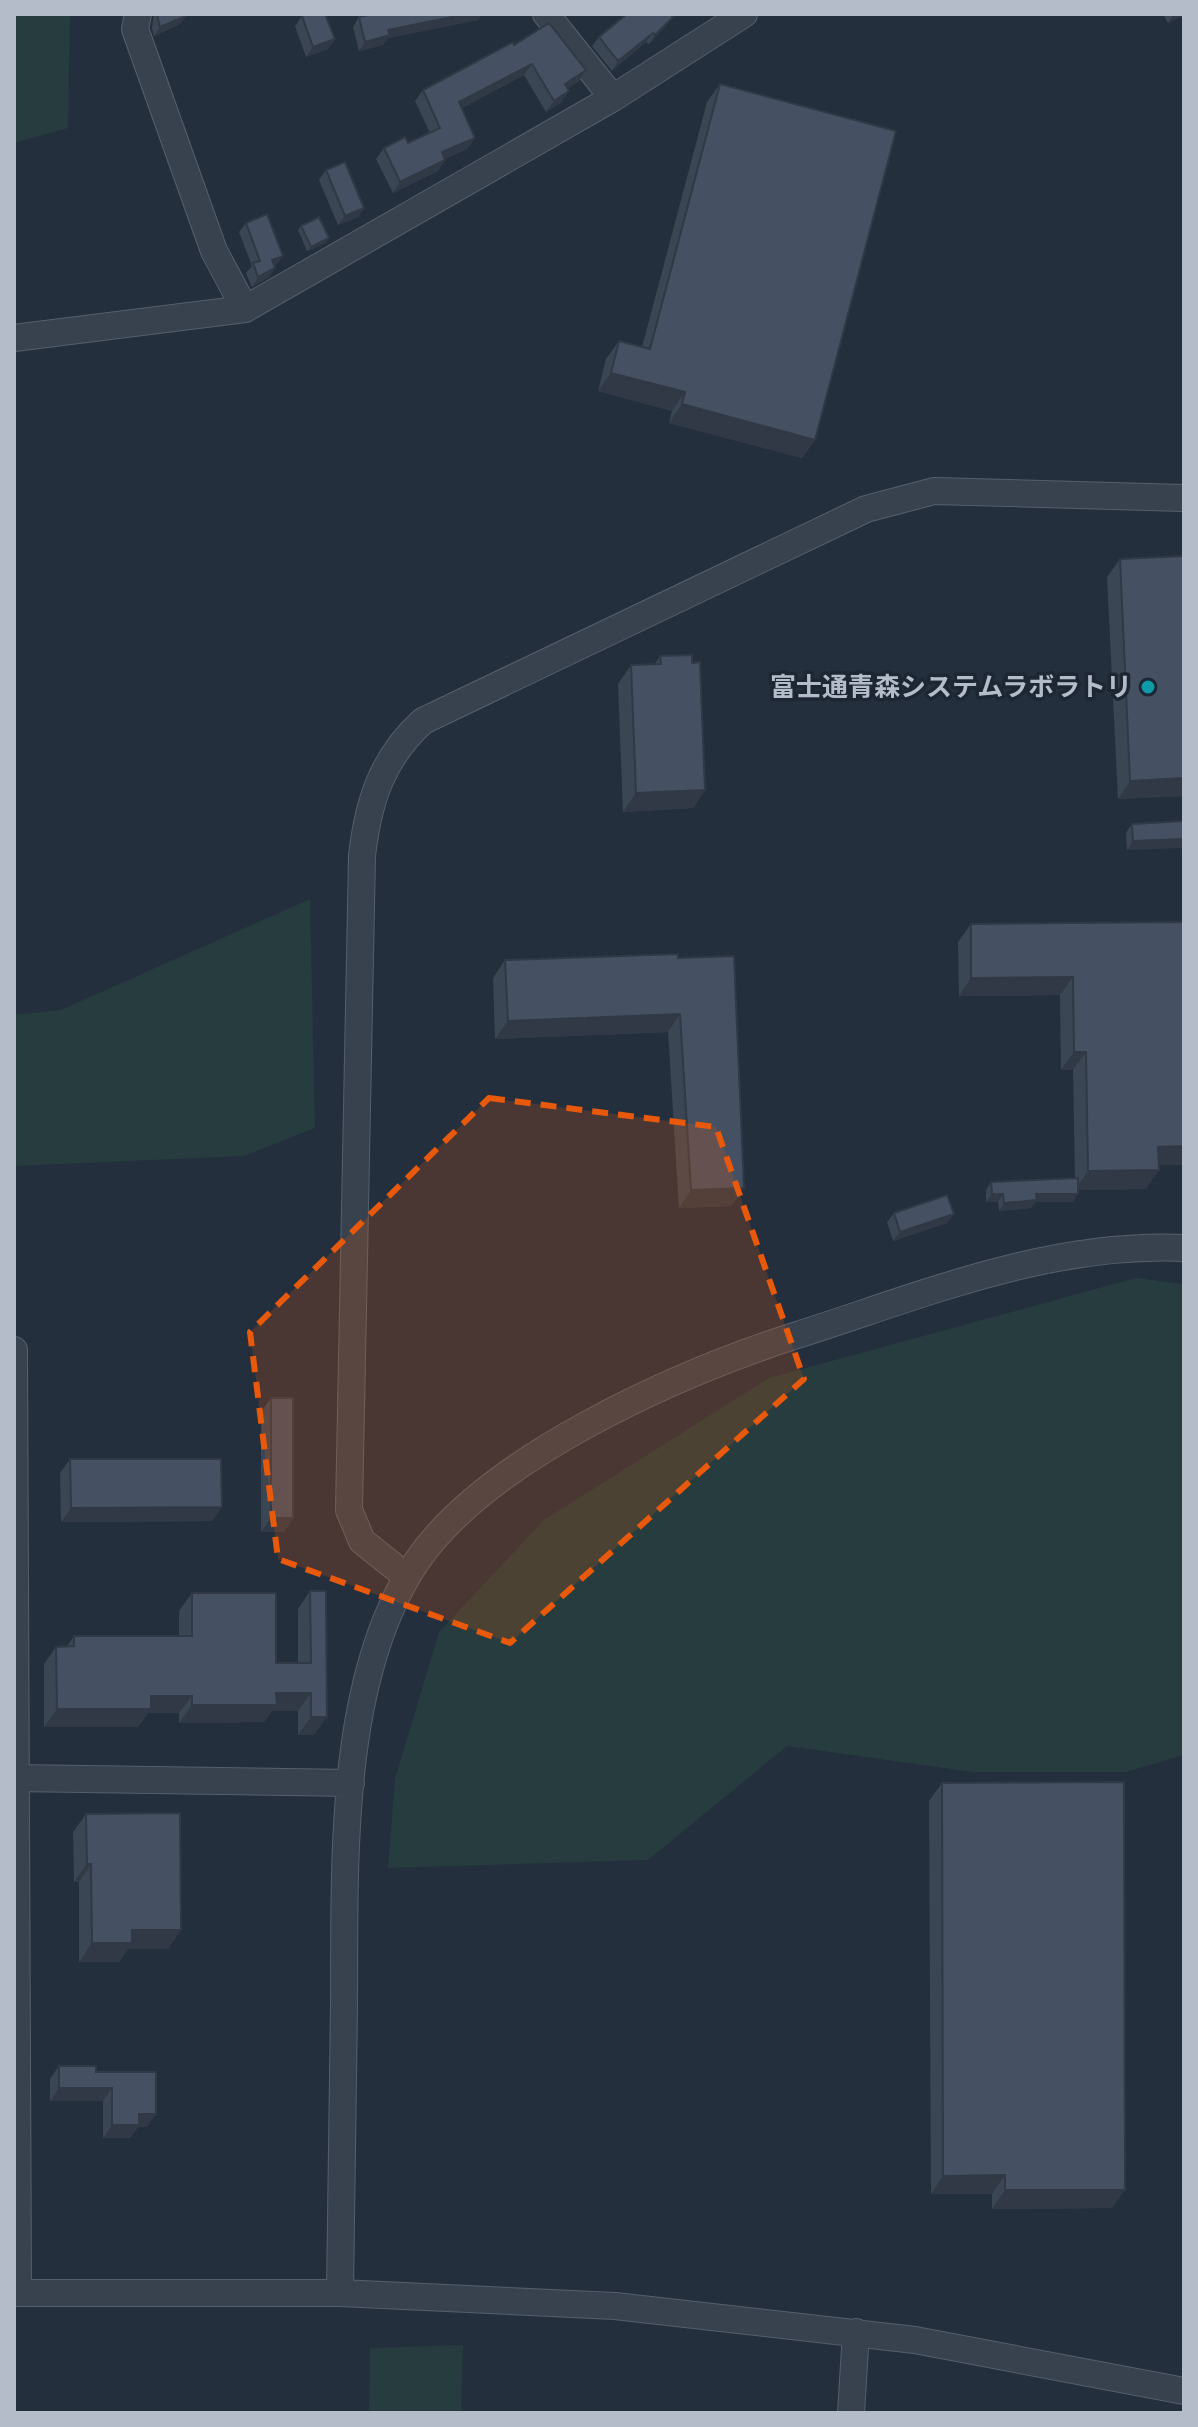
<svg xmlns="http://www.w3.org/2000/svg" width="1198" height="2427" font-family="Helvetica,'Noto Sans JP',sans-serif">
	<style>
		.green { fill: #263c3f }
		.lines { fill: none; stroke-linecap: round; stroke-linejoin: round }
		.minor-casing { stroke: #565f6c; stroke-width: 28 }
		.minor { stroke: #38414e; stroke-width: 26 }
		.wall { fill: #3b4654 }
		.shaded-wall { fill: #303945 }
		.building { fill: #455162; stroke: #303945; stroke-width: 2 }
		.marked { fill: #e8590c; fill-opacity: 0.2; stroke: #e8590c; stroke-width: 6; stroke-dasharray: 16 10; stroke-linejoin: round }
		.culture-dot { fill: #0f9aa8; stroke: #1d2633; stroke-width: 3 }
		.labels { text-anchor: middle; dominant-baseline: central; stroke-width: 7; stroke-linejoin: round; paint-order: stroke }
		.poi-label { font-size: 26px; font-weight: bold; fill: #b4bcc9; stroke: #1d2633; text-anchor: end }
	</style>
	<rect width="100%" height="100%" fill="#242f3e"/>
	<path class="green" d="M14,14H70L68,128L14,143Z
		M310,899L315,1128L244,1156L14,1166V1015L61,1010Z
		M1136,1278L1184,1284V1755L1126,1772H973L787,1746L648,1860L388,1868L395,1779L439,1632L544,1520L769,1378Z
		M463,2345L461,2413H369L370,2348Z"/>
	<g class="lines">
		<defs>
			<path id="minor" d="M138,14L135,29L214,251L245,309
				M546,14L613,98
				M14,338L245,309L613,98L744,14
				M14,1350L18,2293
				M407,1577L362,1541L349,1510L362,856C368,802 382,758 423,721L866,509L934,491L1184,498
				M14,1778L351,1783
				M14,2293H340L615,2306L915,2340L1184,2391
				M340,2293C341,2197 342,2101 344,2005C345,1868 337,1679 417,1561C488,1457 679,1373 797,1335C923,1295 1049,1242 1184,1248
				M851,2413L856,2332"/>
		</defs>
		<use href="#minor" class="minor-casing"/>
		<use href="#minor" class="minor"/>
	</g>
	<path class="wall" d="M154,14H193L185,17L180,24L154,36L152,28Z
		M370,14H482L478,20L388,38L383,45L359,51L353,27L359,17Z
		M1163,14H1184V15L1168,23Z
		M302,16L335,39L328,49L306,57L295,26Z
		M666,26L649,44L646,42L612,71L592,46L599,37Z
		M514,45L579,81L568,88L562,102L546,112L524,75L462,108L475,138L467,149L444,159L445,160L438,171L393,193L376,159L384,148L408,143L430,133L415,101L423,90Z
		M720,84L815,440L802,458L669,423L672,411L598,391L606,359L619,341L642,347L707,102Z
		M326,170L364,208L358,217L338,225L319,180Z
		M246,223L283,256L274,266L269,277L252,287L246,273L252,266L239,232Z
		M301,226L329,238L326,243L307,251L298,230Z
		M1120,559L1184,796L1118,799L1107,577Z
		M660,656L705,790L693,808L623,812L618,684L631,665L655,664Z
		M1184,821L1127,850L1126,833L1132,824Z
		M1184,922V1165H1159L1146,1189L1078,1190L1073,1202H1036L1031,1208L999,1211L998,1202H986V1190L991,1182L1075,1178L1073,1070H1061L1060,995L959,996L958,942L971,924Z
		M678,958L744,1188L731,1206L679,1208L668,1032L495,1039L493,978L505,960Z
		M894,1213L947,1223L893,1241L887,1222Z
		M271,1398L293,1518L284,1532H261V1412Z
		M70,1459L222,1507L212,1521L61,1522L60,1473Z
		M310,1591L314,1735H298V1711H272L264,1722L179,1723V1713H148L138,1727H44V1664L56,1647L67,1646L74,1636H179V1611L192,1593L276,1663H298V1609Z
		M942,1783L1112,2208L992,2209V2194H931L929,1801Z
		M86,1814L181,1930L168,1949H128L119,1962H79V1882H74L73,1832Z
		M59,2066L96,2072H156L147,2127H138L130,2138H103V2101H50V2079Z"/>
	<path class="shaded-wall" d="M183,14H193L185,17L180,24L154,36L160,27Z
		M467,14H482L478,20L388,38L383,45L359,51L365,42L388,30Z
		M1174,14H1184V15L1168,23Z
		M673,17L666,26L649,44L655,35Z
		M653,33L646,42L612,71L618,61Z
		M335,39L328,49L306,57L313,47Z
		M532,64L524,75L452,113L459,102Z
		M586,70L579,81L557,95L565,84Z
		M569,91L562,102L546,112L554,101Z
		M475,138L467,149L434,163L442,152Z
		M445,160L438,171L393,193L400,182Z
		M364,208L358,217L338,225L345,216Z
		M329,238L326,243L307,251L311,247Z
		M283,256L276,265L266,269L272,260Z
		M275,268L269,277L252,287L258,277Z
		M611,373L685,392L672,411L598,391Z
		M682,404L815,440L802,458L669,423Z
		M1184,778V796L1118,799L1130,781Z
		M705,790L693,808L623,812L636,793Z
		M1184,839V848L1127,850L1133,841Z
		M1073,977L1060,995L959,996L971,978Z
		M680,1014L668,1032L495,1039L508,1021Z
		M1074,1052H1086L1073,1070H1061Z
		M1184,1146V1165H1146L1158,1147Z
		M1159,1170L1146,1189L1075,1190L1088,1171Z
		M744,1188L731,1206L679,1208L691,1190Z
		M992,1194H1003L998,1202H986Z
		M1036,1194H1078L1073,1202H1036L1031,1208L999,1211L1004,1203Z
		M954,1214L947,1223L893,1241L900,1232Z
		M222,1507L212,1521L61,1522L71,1508Z
		M271,1518H293L284,1532H261Z
		M276,1693H311L298,1711H272L264,1722L179,1723L192,1705Z
		M151,1696H192L179,1713H148L138,1727H44L57,1709Z
		M311,1717H327L314,1735H298Z
		M87,1864H91L79,1882H74Z
		M132,1930H181L168,1949H128L119,1962H79L92,1943Z
		M59,2088H112L103,2101H50Z
		M139,2114H156L147,2127H138L130,2138H103L112,2125Z
		M1005,2175L992,2194H931L943,2176Z
		M1005,2190H1125L1112,2208L992,2209Z"/>
	<path class="building" d="M158,14H186V16L160,27L158,19Z
		M308,14H325L335,39L313,47L302,16Z
		M373,14H467L388,30L390,35L365,42L359,17Z
		M627,14H670L673,17L655,35L653,33L618,61L599,37Z
		M549,23L586,70L565,84L569,91L554,101L532,64L459,102L475,138L442,152L445,160L400,182L384,148L405,137L408,143L440,128L423,90L513,42L514,45Z
		M720,84L896,131L815,440L682,404L685,392L611,373L619,341L650,349Z
		M345,162L364,208L345,216L326,170Z
		M267,214L283,256L272,260L275,268L258,277L253,263L260,261L246,223Z
		M319,217L329,238L311,247L301,226Z
		M1184,556V778L1130,781L1120,559Z
		M692,655V663L700,662L705,790L636,793L631,665L661,664L660,656Z
		M1184,821V839L1133,841L1132,824Z
		M1184,922V1146L1158,1147L1159,1170L1088,1171L1086,1052H1074L1073,977L971,978V924Z
		M678,954V958L734,956L744,1188L691,1190L680,1014L508,1021L505,960Z
		M1078,1178V1194H1036L1037,1200L1004,1203L1003,1194H992L991,1182Z
		M947,1195L954,1214L900,1232L894,1213Z
		M271,1398H293V1518H271Z
		M70,1459H221L222,1507L71,1508Z
		M310,1591H326L327,1717H311V1693H276L277,1705H192V1696H151V1709H57L56,1647L74,1646V1636H192V1593H276V1663H311Z
		M1124,1782L1125,2190H1005V2175L943,2176L942,1783Z
		M180,1813L181,1930H132V1943H92L91,1864H87L86,1814Z
		M59,2066H96V2072H156V2114H139V2125H112V2088H59Z"/>
	<path class="marked" d="M489,1098L716,1127L804,1379L510,1643L278,1559L250,1332Z"/>
	<circle class="culture-dot" cx="1148" cy="687" r="8"/>
	<g class="labels">
		<g class="poi-label">
			<text x="1132" y="687">富士通青森システムラボラトリ</text>
		</g>
	</g>
	<rect width="1198" height="2427" fill="none" stroke="#b4bcc9" stroke-width="32"/>
</svg>
